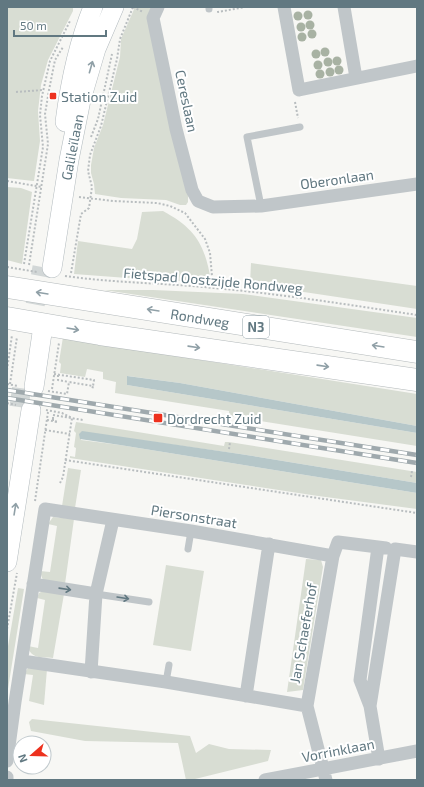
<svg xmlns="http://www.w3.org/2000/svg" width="424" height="787" font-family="'Exo 2',sans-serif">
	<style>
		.green { fill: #d8ddd3 }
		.water { fill: #b6c7c9 }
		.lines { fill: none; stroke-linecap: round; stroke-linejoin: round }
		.secondary-tunnel { stroke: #d2d7d7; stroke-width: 19; stroke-dasharray: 19 10; stroke-linecap: butt }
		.secondary-casing { stroke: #b2babe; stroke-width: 20 }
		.highway-casing { stroke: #b3b9bb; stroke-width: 23 }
		.path { stroke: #b8bdbf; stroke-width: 2; stroke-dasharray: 2 2; stroke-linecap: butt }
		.lane { stroke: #c0c6c9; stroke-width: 7 }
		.street { stroke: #c0c6c9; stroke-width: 13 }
		.secondary { stroke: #fff; stroke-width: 19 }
		.highway { stroke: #fff; stroke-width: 22 }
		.rail-casing { stroke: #9fa9ad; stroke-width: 4.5 }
		.rail { stroke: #fff; stroke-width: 3; stroke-dasharray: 9; stroke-linecap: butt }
		.path-bridge { stroke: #b8bdbf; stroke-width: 2; stroke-dasharray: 2 2; stroke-linecap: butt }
		.tree { fill: #a8b2a3 }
		.oneway { stroke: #90a0a7 }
		.oneway2 { stroke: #617881 }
		.poi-dot { fill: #ed311e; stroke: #fff; stroke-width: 1.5 }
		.labels { text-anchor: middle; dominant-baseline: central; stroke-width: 4; stroke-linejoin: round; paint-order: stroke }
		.shield { fill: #fff; stroke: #90a0a7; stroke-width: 1 }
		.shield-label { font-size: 13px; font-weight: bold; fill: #617881 }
		.poi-label { font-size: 14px; fill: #617881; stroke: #fff; text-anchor: start }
		.street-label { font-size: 14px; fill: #617881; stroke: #fff }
	</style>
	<rect width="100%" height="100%" fill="#f7f7f4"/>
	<path class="green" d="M7,7H73V11L48,60L41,85L38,111L40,141L34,181H33L7,178Z
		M135,7H153L188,190V202L186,205H180L166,200L121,198L95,194L94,184L91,173V165L94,148L103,125L120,57L121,39Z
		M7,187L21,188L32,192L22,264L7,260Z
		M163,211C196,229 205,245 211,281H167L74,274L78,241L132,249L137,239L142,212Z
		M251,263L417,286V309L250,284Z
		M104,290H153L243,294L417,318V337Z
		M63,337L131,349L417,394V426L180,383L128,376L127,385L417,433V446L229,416V411L115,393L116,382L103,379V372L87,369L85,377L60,373L61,364L59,362Z
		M76,422L224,446L225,442H229L417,472V483L240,454L82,432L81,440L120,445L417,493V509L318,496L70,458V456L75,457L76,448L74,447L76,433L74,431Z
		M68,468L81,470L75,508L62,506Z
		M53,517L74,519L65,584L45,581L42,578L40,571L50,572L57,526L48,524Z
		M306,559L321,560L323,567L303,690L287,692Z
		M166,565L204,571L191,651L153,645Z
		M18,588L24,589L7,695V652Z
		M43,591L64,594L53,658C42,657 30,659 28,646L38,648L45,600L37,598L39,593Z
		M28,668L47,669L44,705L29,701L33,675L24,674Z
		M32,719L190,736L196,753L209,744L229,749L271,750L268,761L191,780H186L178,743L85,741L31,731L29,722Z"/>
	<path class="water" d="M127,376L180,383L417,426V433L127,385Z
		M82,431L240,454L417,483V493L120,445L80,439L79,434Z"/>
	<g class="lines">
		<path class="secondary-tunnel" d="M30,333L42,267
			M19,407L22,385"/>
		<defs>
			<path id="secondary" d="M65,122C70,83 78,44 93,7
				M52,268L69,160L81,100L96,49L114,7
				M34,387L42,333
				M7,562L31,410"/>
			<path id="highway" d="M7,287L417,352
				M7,318L100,334L417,380"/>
		</defs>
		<use href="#secondary" class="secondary-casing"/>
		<use href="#highway" class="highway-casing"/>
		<path class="path" d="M133,7L143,12
			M218,11V12L245,7
			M16,92L43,90
			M295,102L298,118
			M91,137L98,119L112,54
			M7,181L42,187
			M79,197L113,201L157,203L170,206L185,213L205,239L210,253L213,288
			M24,264L43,147L40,115L42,96L50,61L70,21
			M29,265L48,144L45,114L49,90L55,60L63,47
			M7,267L37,272
			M71,273L81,214L89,208L92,187L88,171L90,155L101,126L117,59L120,39L133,7
			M65,276C115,283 165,283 214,288C282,294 350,305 417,315
			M7,370L12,335
			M54,374L94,380L93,386
			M58,375V380L69,382
			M7,384L18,386
			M10,384L17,337
			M52,389L59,343
			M48,391L67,394L69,382L93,386L92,390
			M7,403L16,405
			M46,410L62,413L72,418L63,477L60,483
			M53,419V415L83,420
			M47,420L58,422
			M45,430L70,434
			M229,449L230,442
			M65,460L417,513
			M411,477L412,471
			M35,501L48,412
			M7,629L17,573"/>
		<path class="lane" d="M209,7V9
			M261,206L247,137L300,127
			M188,549L191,531
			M96,594L149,602
			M166,682L169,665"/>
		<path class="street" d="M158,7L153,18L176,129L192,190L198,201L213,207L261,206L417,184
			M284,7L299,90L417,66
			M344,7L356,78
			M33,584L96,594
			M22,661L166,682L307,706
			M91,672L96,594L113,520
			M246,696L269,544
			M370,706L360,680L378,547L386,548
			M379,759L370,706L395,549L417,552
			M7,761L15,702L45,509L191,531L333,556
			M7,777V780
			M265,780L417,751
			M326,780L307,706L333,556L338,542L378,547"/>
		<use href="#secondary" class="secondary"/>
		<use href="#highway" class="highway"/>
		<defs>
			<path id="rail" d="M7,390L417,455
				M7,398L417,463"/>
		</defs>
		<use href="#rail" class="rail-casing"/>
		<use href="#rail" class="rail"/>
		<path class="path-bridge" d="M53,419V421L58,422"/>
	</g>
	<g class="tree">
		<circle cx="308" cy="15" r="4.5"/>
		<circle cx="298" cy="16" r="4.5"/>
		<circle cx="310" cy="25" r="4.5"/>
		<circle cx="301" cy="27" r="4.5"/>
		<circle cx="312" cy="34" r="4.5"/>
		<circle cx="302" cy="37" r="4.5"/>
		<circle cx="325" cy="52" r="4.5"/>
		<circle cx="316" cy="54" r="4.5"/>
		<circle cx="337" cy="61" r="4.5"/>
		<circle cx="328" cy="62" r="4.5"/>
		<circle cx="318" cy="65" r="4.5"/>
		<circle cx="339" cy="70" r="4.5"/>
		<circle cx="330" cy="72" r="4.5"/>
		<circle cx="320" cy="74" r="4.5"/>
	</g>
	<defs><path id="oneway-shaft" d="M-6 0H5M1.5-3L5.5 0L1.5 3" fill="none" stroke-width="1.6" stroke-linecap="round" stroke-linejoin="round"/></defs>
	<g class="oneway">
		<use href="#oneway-shaft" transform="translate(91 67) rotate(-74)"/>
		<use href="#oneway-shaft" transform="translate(42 293) rotate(-171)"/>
		<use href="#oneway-shaft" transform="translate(153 310) rotate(-171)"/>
		<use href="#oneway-shaft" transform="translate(73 329) rotate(10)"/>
		<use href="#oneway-shaft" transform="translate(378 346) rotate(-171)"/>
		<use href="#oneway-shaft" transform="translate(194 347) rotate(8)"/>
		<use href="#oneway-shaft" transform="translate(323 366) rotate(8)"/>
		<use href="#oneway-shaft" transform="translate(15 509) rotate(-81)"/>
	</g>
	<g class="oneway2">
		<use href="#oneway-shaft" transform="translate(65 589) rotate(8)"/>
		<use href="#oneway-shaft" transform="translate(123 598) rotate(9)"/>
	</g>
	<g class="poi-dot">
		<rect x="49" y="92" width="8" height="8" rx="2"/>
		<rect x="153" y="413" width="10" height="10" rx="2"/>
	</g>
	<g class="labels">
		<rect class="shield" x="243" y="316" width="26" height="22" rx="3"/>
		<g class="shield-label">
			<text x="256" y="327">N3</text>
		</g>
		<g class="poi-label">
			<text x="61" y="96">Station Zuid</text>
			<text x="167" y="418">Dordrecht Zuid</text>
		</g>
		<g class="street-label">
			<text transform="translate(187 101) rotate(78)">Cereslaan</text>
			<text transform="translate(72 147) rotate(-79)">Galileïlaan</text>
			<text transform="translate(337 179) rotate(-8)">Oberonlaan</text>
			<text transform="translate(213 280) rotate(5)">Fietspad Oostzijde Rondweg</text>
			<text transform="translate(200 318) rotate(9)">Rondweg</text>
			<text transform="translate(194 516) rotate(9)">Piersonstraat</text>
			<text transform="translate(303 633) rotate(-80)">Jan Schaeferhof</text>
			<text transform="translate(338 750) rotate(-11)">Vorrinklaan</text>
		</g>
	</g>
	<rect width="424" height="787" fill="none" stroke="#617881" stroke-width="16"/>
	<g transform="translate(32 755) rotate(250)"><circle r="19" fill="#ffffff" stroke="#c0c9cd"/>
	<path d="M0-3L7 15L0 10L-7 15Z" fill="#ed311e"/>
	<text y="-6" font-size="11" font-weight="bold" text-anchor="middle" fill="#617881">N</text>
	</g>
	<path d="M14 30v6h92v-6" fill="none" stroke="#617881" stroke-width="2"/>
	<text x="20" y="30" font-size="12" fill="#617881" stroke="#ffffff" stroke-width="3" paint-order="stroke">50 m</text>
</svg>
